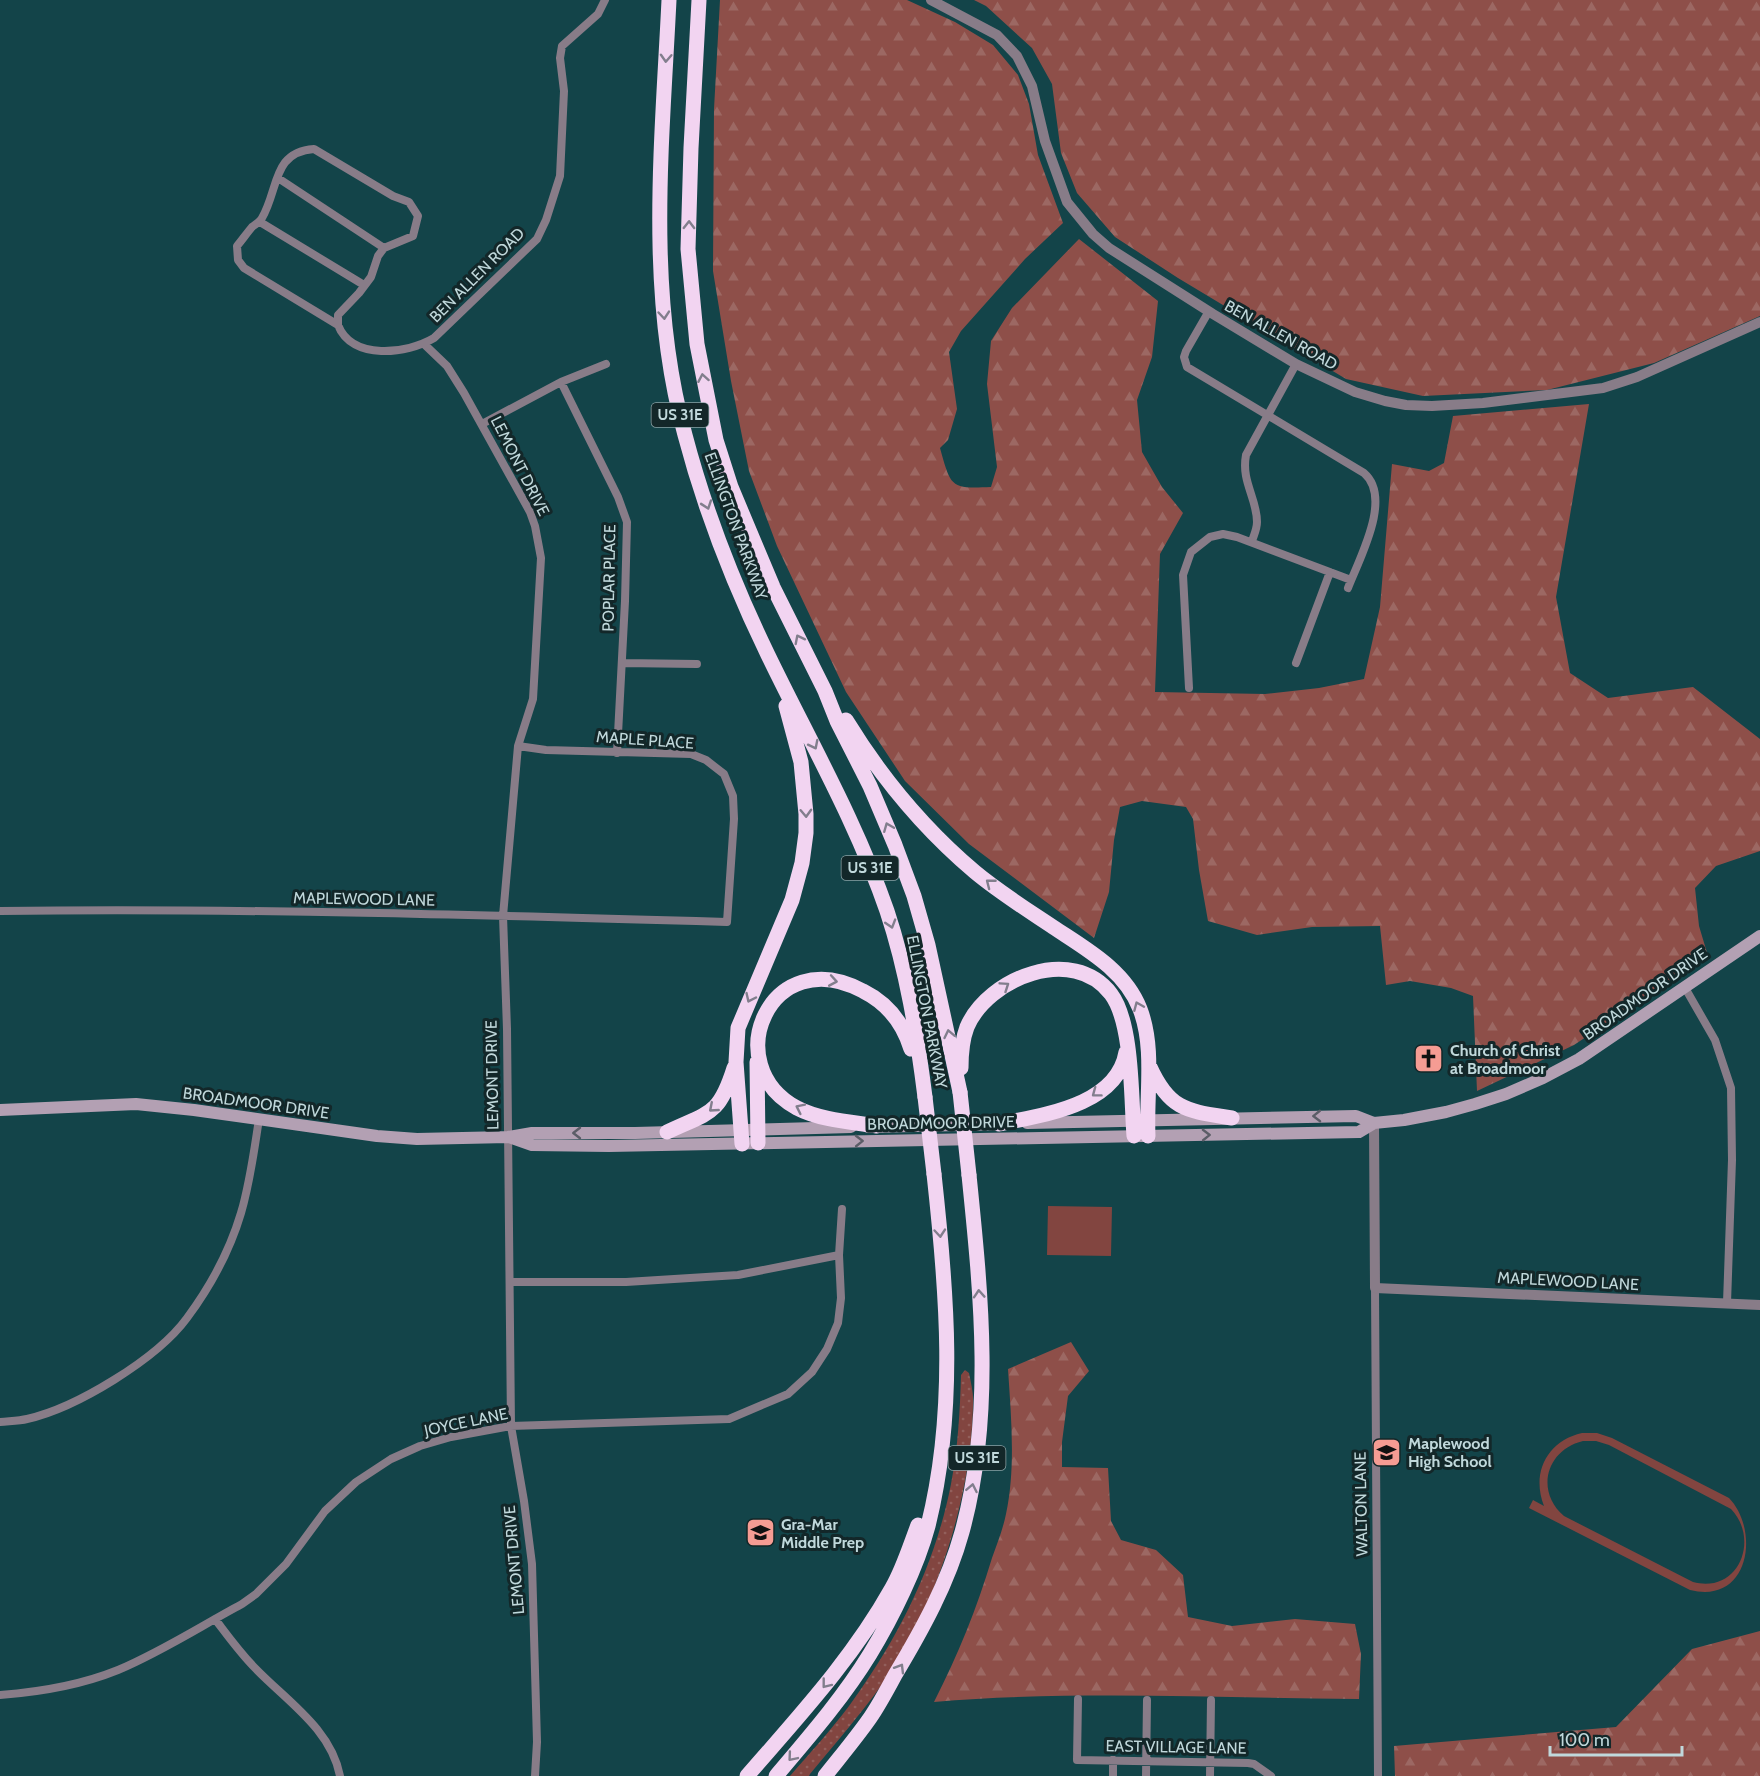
<svg xmlns="http://www.w3.org/2000/svg" width="1760" height="1776" font-family="Cabin,sans-serif">
	<style>
		.grass { fill: url(#grass-dots) }
		.forest { fill: url(#forest-firs) }
		.pitch { fill: #824540; fill-rule: evenodd }
		.lines { fill: none; stroke-linecap: round; stroke-linejoin: round }
		.minor { stroke: #887c88; stroke-width: 8 }
		.tertiary { stroke: #887c88; stroke-width: 10 }
		.secondary { stroke: #b3a0b3; stroke-width: 12 }
		.motorway { stroke: #f2d4f1; stroke-width: 15 }
		.motorway-bridge { stroke: #f2d4f1; stroke-width: 15 }
		.oneway { stroke: #827e8d }
		.oneway2 { stroke: #5b5d67 }
		.labels { text-anchor: middle; dominant-baseline: central; stroke-width: 6; stroke-linejoin: round; paint-order: stroke }
		.shield { fill: #132729; stroke: #8ca3a6; stroke-width: 1.5 }
		.shield-label { font-size: 15px; font-weight: bold; fill: #c0d8db }
		.street-label { font-size: 16px; fill: #c0d8db; stroke: #132729 }
		.poi-label { font-size: 16px; font-weight: bold; fill: #c0d8db; stroke: #132729; text-anchor: start }
	</style>
	<defs>
		<pattern id="grass-dots" width="8" height="8" patternUnits="userSpaceOnUse" patternTransform="scale(1.5)"><rect width="8" height="8" fill="#824540"/><path d="M2 2h.1M6 6h.1" fill="none" stroke="#925f5b" stroke-width="1.8" stroke-linecap="round"/></pattern>
		<pattern id="forest-firs" width="22" height="20" patternUnits="userSpaceOnUse" patternTransform="scale(1.5)"><rect width="22" height="20" fill="#8e4f49"/><path d="M5 1l3.5 6h-7zM16 11l3.5 6h-7z" fill="#9c6863"/></pattern>
	</defs>
	<rect width="100%" height="100%" fill="#134449"/>
	<path class="grass" d="M965,1370L969,1373C971,1383 974,1395 973,1405C972,1492 939,1597 892,1670C868,1706 838,1740 810,1774L809,1776H790C810,1753 831,1730 849,1706C898,1639 935,1566 951,1484C958,1448 960,1411 961,1375Z"/>
	<path class="forest" d="M720,0H907L955,22L993,45L1018,75L1029,104L1038,155L1063,223L1025,259L961,331L949,352L957,409L948,440L940,448C951,487 950,489 991,487L997,467L987,384L991,341L1012,308L1079,239L1158,301L1152,357L1137,400L1142,452L1162,487L1183,513L1160,554L1155,692L1265,694L1319,688L1364,679L1380,607L1392,464L1429,471L1444,463L1453,416L1589,404L1556,597L1570,673L1608,698L1693,687L1760,739V851L1716,866L1695,888L1699,926L1708,956L1574,1045L1477,1091L1473,996L1451,988L1410,981L1386,985L1380,926L1312,927L1257,935L1208,921L1199,870L1193,819L1186,807L1142,801L1120,807L1114,840L1109,892L1094,938L969,844L905,781L846,692L777,546L749,471L731,381L713,271L714,109Z
		M974,0H1760V316L1654,363L1547,390L1423,396L1346,379L1178,278L1115,237L1077,193L1061,153L1052,84L1032,48L986,6Z
		M1071,1342L1089,1371L1068,1396L1062,1442V1467L1108,1468L1111,1521L1121,1540L1156,1550L1183,1575L1188,1617L1232,1626L1295,1619L1355,1624L1361,1654L1359,1699C1218,1698 1075,1690 934,1702C958,1655 977,1608 992,1558C997,1544 1003,1529 1006,1514C1016,1467 1011,1416 1008,1369Z
		M1760,1631V1776H1395L1394,1746L1616,1727L1692,1649Z"/>
	<path class="pitch" d="M1048,1206L1112,1207L1111,1256L1047,1255Z
		M1582,1433H1597L1612,1438L1729,1498C1760,1530 1750,1605 1690,1590L1529,1508L1533,1500L1544,1506C1531,1473 1547,1441 1582,1433ZM1583,1441H1596L1609,1445L1731,1509C1760,1539 1739,1594 1693,1582L1564,1516C1535,1491 1546,1450 1583,1441Z"/>
	<g class="lines">
		<path class="minor" d="M278,178L384,248
			M260,222L364,285
			M1209,311L1186,351L1184,357L1187,367L1364,473C1393,498 1359,559 1348,588
			M338,325V315L359,293L371,277L378,256L384,248L413,236L418,216L409,202L393,196L314,149C272,152 279,189 262,218C260,222 256,224 252,227C247,233 242,240 237,246L238,260L244,268L338,325C352,361 407,354 434,338L537,239L546,220L560,176L564,91L560,58L562,46L598,14L605,0
			M424,344L447,366L464,393L530,512L535,526L541,558L533,699L518,746L503,916L507,1029L511,1426L524,1501L532,1564L537,1742L535,1776
			M561,382L618,497L627,522L625,601L617,753
			M482,424L561,382L606,364
			M1252,541C1254,535 1257,529 1257,522C1257,498 1241,482 1246,455L1296,364
			M622,663L697,664
			M1296,663L1330,572
			M1189,688L1183,575L1191,552L1210,537L1223,534L1237,537L1351,580
			M0,911C242,908 485,915 727,922L734,819L733,796L724,774L706,760L691,754L546,750L518,746
			M1684,986L1715,1040L1731,1088L1732,1160L1727,1303
			M511,1282H626L738,1275L839,1255
			M1375,1288L1378,1776
			M0,1422C9,1421 19,1421 27,1419C76,1408 157,1359 187,1318C210,1287 230,1250 241,1213C250,1183 254,1151 259,1119
			M215,1619C228,1636 240,1653 256,1669C287,1701 331,1729 340,1776
			M0,1695C40,1692 81,1685 118,1670C161,1652 201,1626 242,1604L256,1594L286,1564L325,1511L356,1482L391,1459L420,1446L451,1437L511,1426L729,1419L788,1394L812,1372L827,1349L838,1323L841,1298L839,1255L842,1209
			M1078,1699L1077,1760L1248,1763L1254,1764L1271,1776
			M1113,1776V1760
			M1146,1776L1147,1700
			M1210,1776L1211,1700"/>
		<path class="tertiary" d="M931,0L997,35L1017,56L1032,86L1045,141L1067,202L1093,234L1109,248L1213,314L1296,364L1355,392L1385,401L1406,405L1432,406L1483,403L1603,388L1637,377L1760,322
			M1374,1123L1375,1288L1760,1305"/>
		<path class="secondary" d="M0,1110L136,1104L194,1110L377,1136L417,1139L508,1137L532,1133H635L851,1127
			M1027,1123L1356,1116L1374,1123
			M868,1127L1007,1124
			M509,1137L532,1145L609,1146L1359,1132L1374,1123L1404,1120L1446,1112L1475,1104L1506,1094L1543,1078L1579,1059L1760,936"/>
		<path class="motorway" d="M669,0C662,145 646,293 685,435C705,511 734,585 768,655C809,740 856,821 887,911C907,971 917,1034 925,1097
			M699,0L691,148L688,249L697,344L716,440L731,487L773,587L825,691L837,721L870,786L895,845L914,896L928,945L960,1092
			M846,720C881,777 924,829 975,872C999,892 1026,909 1053,927C1086,949 1125,970 1140,1009C1155,1048 1146,1095 1148,1136
			M757,1062L758,1143
			M1150,1067C1170,1111 1188,1111 1232,1118
			M961,1068C961,1055 962,1040 967,1027C988,978 1073,944 1111,994C1133,1023 1131,1099 1134,1136
			M999,1124C1042,1115 1117,1106 1126,1052
			M877,1126C851,1122 820,1120 797,1108C717,1065 770,941 863,991C887,1003 903,1023 911,1049
			M667,1132C709,1112 719,1116 734,1068
			M742,1144L736,1062L738,1028L792,900L802,863L806,833V814L801,762L786,706
			M747,1776C799,1716 853,1658 892,1588C903,1569 910,1546 918,1525
			M776,1776C809,1737 843,1698 870,1654C892,1618 917,1567 928,1526C957,1410 947,1292 934,1174
			M825,1776C840,1757 856,1738 870,1718C879,1705 887,1690 895,1675C922,1630 948,1583 962,1532C994,1416 981,1293 969,1175"/>
		<path class="motorway-bridge" d="M960,1092L969,1175
			M925,1097L934,1174"/>
	</g>
	<defs><path id="oneway-chevron" d="M-2-3.5L2.5 0L-2 3.5" fill="none" stroke-width="1.6" stroke-linecap="round" stroke-linejoin="round" transform="scale(1.5)"/></defs>
	<g class="oneway">
		<use href="#oneway-chevron" transform="translate(666 58) rotate(93)"/>
		<use href="#oneway-chevron" transform="translate(689 225) rotate(-89)"/>
		<use href="#oneway-chevron" transform="translate(664 315) rotate(85)"/>
		<use href="#oneway-chevron" transform="translate(703 378) rotate(-100)"/>
		<use href="#oneway-chevron" transform="translate(707 505) rotate(71)"/>
		<use href="#oneway-chevron" transform="translate(799 639) rotate(-117)"/>
		<use href="#oneway-chevron" transform="translate(814 745) rotate(63)"/>
		<use href="#oneway-chevron" transform="translate(806 813) rotate(88)"/>
		<use href="#oneway-chevron" transform="translate(888 827) rotate(-112)"/>
		<use href="#oneway-chevron" transform="translate(990 883) rotate(-142)"/>
		<use href="#oneway-chevron" transform="translate(891 924) rotate(73)"/>
		<use href="#oneway-chevron" transform="translate(833 981) rotate(10)"/>
		<use href="#oneway-chevron" transform="translate(1005 986) rotate(-34)"/>
		<use href="#oneway-chevron" transform="translate(750 998) rotate(115)"/>
		<use href="#oneway-chevron" transform="translate(1138 1006) rotate(-113)"/>
		<use href="#oneway-chevron" transform="translate(949 1034) rotate(-102)"/>
		<use href="#oneway-chevron" transform="translate(1096 1093) rotate(143)"/>
		<use href="#oneway-chevron" transform="translate(713 1108) rotate(139)"/>
		<use href="#oneway-chevron" transform="translate(800 1108) rotate(-154)"/>
		<use href="#oneway-chevron" transform="translate(940 1233) rotate(85)"/>
		<use href="#oneway-chevron" transform="translate(979 1294) rotate(-94)"/>
		<use href="#oneway-chevron" transform="translate(972 1488) rotate(-79)"/>
		<use href="#oneway-chevron" transform="translate(900 1668) rotate(-59)"/>
		<use href="#oneway-chevron" transform="translate(826 1684) rotate(128)"/>
		<use href="#oneway-chevron" transform="translate(792 1757) rotate(130)"/>
	</g>
	<g class="oneway2">
		<use href="#oneway-chevron" transform="translate(1317 1116) rotate(179)"/>
		<use href="#oneway-chevron" transform="translate(577 1133) rotate(-180)"/>
		<use href="#oneway-chevron" transform="translate(1206 1135) rotate(-1)"/>
		<use href="#oneway-chevron" transform="translate(859 1141) rotate(-1)"/>
	</g>
	<defs>
		<symbol id="church-square" viewBox="-11 -11 22 22"><rect x="-9" y="-9" width="18" height="18" rx="4" fill="#f59c93" stroke="#132729"/><path d="M-1.2-6h2.4v3.5h3.3v2.4h-3.3V6h-2.4V-.1h-3.3v-2.4h3.3Z" fill="#111"/></symbol>
		<symbol id="school-square" viewBox="-11 -11 22 22"><rect x="-9" y="-9" width="18" height="18" rx="4" fill="#f59c93" stroke="#132729"/><path d="M0-5L7-2L0 1L-7-2ZM-4 1L0 2.5L4 1V4Q0 6-4 4Z" fill="#111"/></symbol>
	</defs>
	<g fill-rule="evenodd">
		<use href="#church-square" x="1412" y="1042" width="33" height="33"/>
		<use href="#school-square" x="1370" y="1436" width="33" height="33"/>
		<use href="#school-square" x="744" y="1516" width="33" height="33"/>
	</g>
	<g class="labels">
		<g class="shield">
			<rect x="651.5" y="403" width="57" height="24" rx="4.5"/>
			<rect x="841.5" y="856" width="57" height="24" rx="4.5"/>
			<rect x="948.5" y="1446" width="57" height="24" rx="4.5"/>
		</g>
		<g class="shield-label">
			<text x="680" y="415">US 31E</text>
			<text x="870" y="868">US 31E</text>
			<text x="977" y="1458">US 31E</text>
		</g>
		<g class="street-label">
			<text transform="translate(477 275) rotate(-45)">BEN ALLEN ROAD</text>
			<text transform="translate(1281 335) rotate(29)">BEN ALLEN ROAD</text>
			<text transform="translate(520 466) rotate(63)">LEMONT DRIVE</text>
			<text transform="translate(736 526) rotate(70)">ELLINGTON PARKWAY</text>
			<text transform="translate(609 578) rotate(-89)">POPLAR PLACE</text>
			<text transform="translate(645 740) rotate(4)">MAPLE PLACE</text>
			<text transform="translate(364 899) rotate(1)">MAPLEWOOD LANE</text>
			<text transform="translate(1645 994) rotate(-35)">BROADMOOR DRIVE</text>
			<text transform="translate(927 1012) rotate(79)">ELLINGTON PARKWAY</text>
			<text transform="translate(492 1075) rotate(-91)">LEMONT DRIVE</text>
			<text transform="translate(256 1103) rotate(8)">BROADMOOR DRIVE</text>
			<text transform="translate(941 1123) rotate(-1)">BROADMOOR DRIVE</text>
			<text transform="translate(1568 1281) rotate(3)">MAPLEWOOD LANE</text>
			<text transform="translate(466 1422) rotate(-12)">JOYCE LANE</text>
			<text transform="translate(1361 1504) rotate(-91)">WALTON LANE</text>
			<text transform="translate(514 1560) rotate(-95)">LEMONT DRIVE</text>
			<text transform="translate(1176 1747) rotate(1)">EAST VILLAGE LANE</text>
		</g>
		<g class="poi-label">
			<text x="1450" y="1050">Church of Christ<tspan x="1450" dy="18">at Broadmoor</tspan></text>
			<text x="1408" y="1443">Maplewood<tspan x="1408" dy="18">High School</tspan></text>
			<text x="781" y="1524">Gra-Mar<tspan x="781" dy="18">Middle Prep</tspan></text>
		</g>
	</g>
	<path d="M1550 1746v9h132v-9" fill="none" stroke="#c0d8db" stroke-width="3"/>
	<text x="1559" y="1746" font-size="18" fill="#c0d8db" stroke="#132729" stroke-width="4.5" paint-order="stroke">100 m</text>
</svg>
